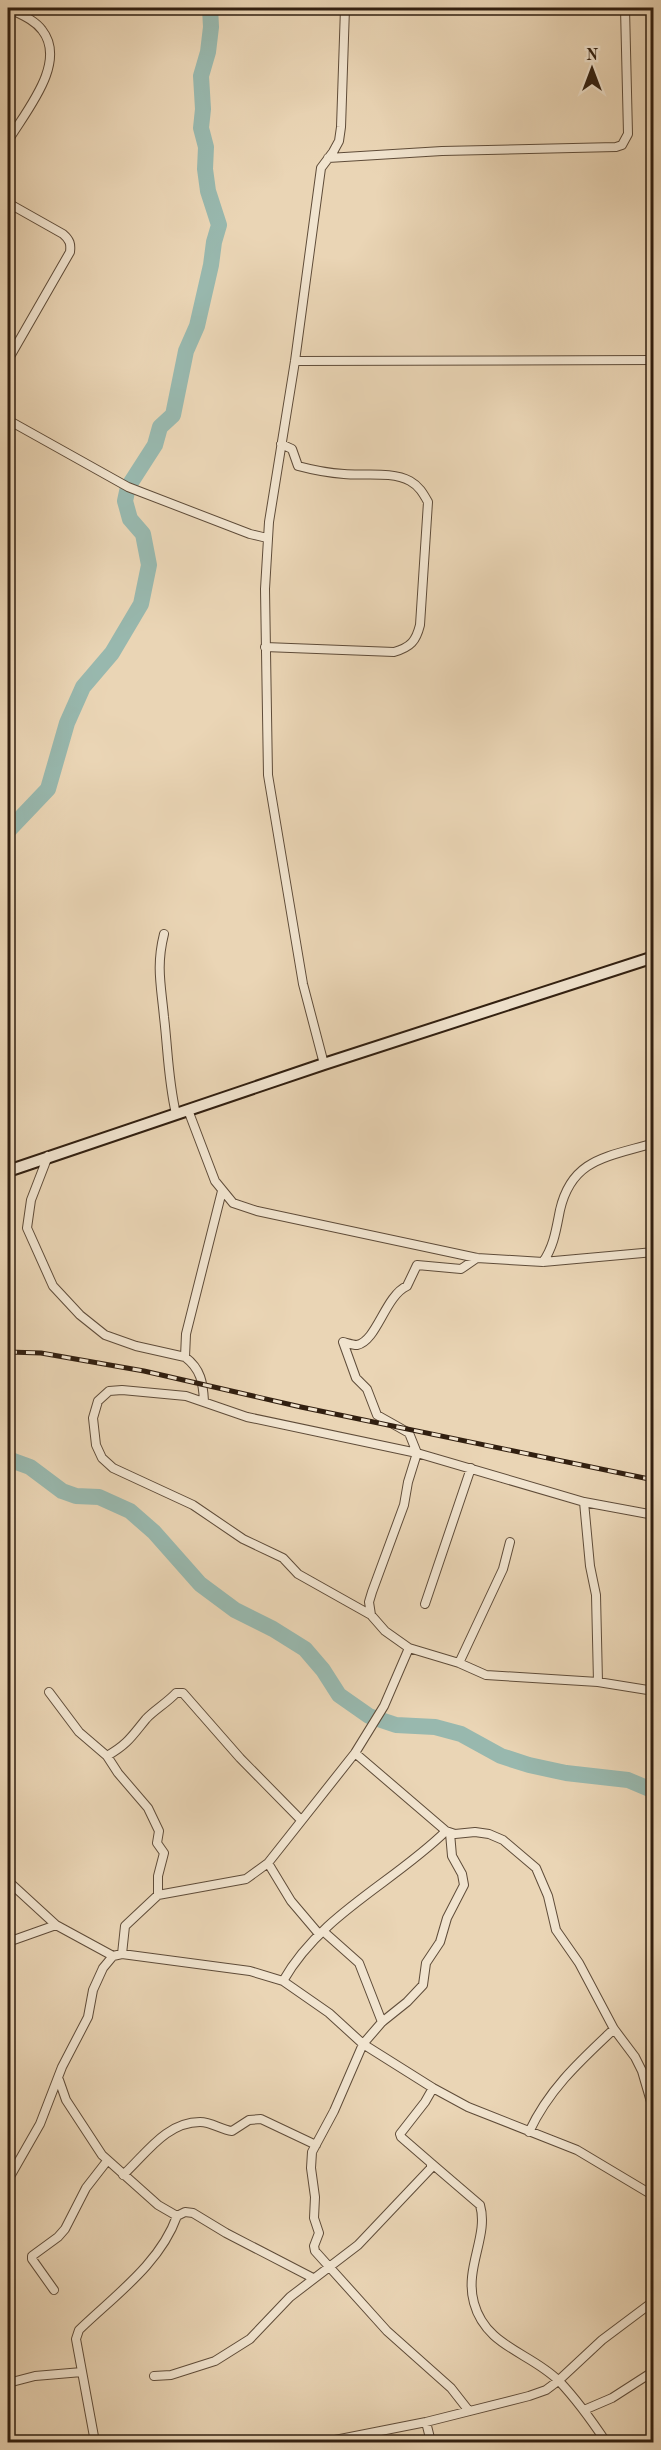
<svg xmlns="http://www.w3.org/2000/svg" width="661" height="2450" font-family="'Old Standard TT',serif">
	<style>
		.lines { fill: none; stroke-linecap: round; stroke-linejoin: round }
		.river { stroke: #98b8ae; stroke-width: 16 }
		.street-casing { stroke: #5f4c39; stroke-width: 10 }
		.secondary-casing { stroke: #311f10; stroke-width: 14 }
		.street { stroke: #f1e4cf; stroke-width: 8 }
		.secondary { stroke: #f1e4cf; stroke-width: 10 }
		.rail-casing { stroke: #311f10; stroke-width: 5 }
		.rail { stroke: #f1e4cf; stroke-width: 3; stroke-dasharray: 9; stroke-linecap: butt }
	</style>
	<rect width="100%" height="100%" fill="#ead5b5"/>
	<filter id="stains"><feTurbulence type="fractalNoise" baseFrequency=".00333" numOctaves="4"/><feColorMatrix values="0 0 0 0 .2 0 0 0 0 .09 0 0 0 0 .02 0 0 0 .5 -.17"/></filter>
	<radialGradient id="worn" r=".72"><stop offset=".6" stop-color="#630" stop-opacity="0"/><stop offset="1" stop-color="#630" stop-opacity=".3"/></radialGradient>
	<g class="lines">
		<path class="river" d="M8,831L48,789L67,723L83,687L112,653L141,604L149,565L143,534L130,519L125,501L128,487L155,445L160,427L173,415L186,351L197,326L211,265L214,242L219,225L208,191L205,169L206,147L201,128L203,109L201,76L208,52L211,27L210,8
			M8,1459L30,1467L62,1491L76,1496L99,1497L130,1511L154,1532L200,1584L235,1610L273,1629L305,1649L323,1670L339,1695L369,1716L396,1725L435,1727L461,1734L501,1756L529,1765L566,1773L628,1780L654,1791"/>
		<defs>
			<path id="street" d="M8,8C19,14 34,19 42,30C68,63 25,112 8,141
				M328,158L442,151L616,147L622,145L628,134L625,8
				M8,203L63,234C70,240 71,244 70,252L8,360
				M295,361L654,360
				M8,420L128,487L250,534L267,538
				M265,647L394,652C411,647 416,641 420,625L428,502C423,493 419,486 410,481C392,471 364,476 344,474C328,473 313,470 298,466L292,449L281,444
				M164,934C156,966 161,985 164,1017C168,1051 168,1079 176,1114
				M324,1064L303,984L268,775L265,589L269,522L295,361L321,168L333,152L339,141L341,127L345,8
				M188,1110L215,1181L233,1203L257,1211L477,1258L543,1262L654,1252
				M48,1156L31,1200L27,1228L53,1286L80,1315L105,1335L136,1346L185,1357C201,1369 203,1383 204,1401
				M477,1258L461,1269L417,1265L407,1286C385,1296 377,1341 357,1345C353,1345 347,1343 343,1342L356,1378L367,1389L377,1415L409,1433L417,1453L408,1482L404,1505L372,1592L369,1602L371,1615L385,1631L409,1648L459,1663L486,1675L598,1682L654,1691
				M543,1262C554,1246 556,1230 560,1210C572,1158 608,1157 654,1143
				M185,1357L186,1334L222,1191
				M584,1502L590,1566L596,1595L598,1682
				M425,1604L471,1468
				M371,1615L298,1574L283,1558L243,1539L193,1505L113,1468L102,1458L96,1445L93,1418L98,1401L109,1391L122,1390L186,1396L247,1417L417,1453L584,1502L654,1515
				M459,1663L503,1569L510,1542
				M49,1692L79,1732L107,1756L118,1773L148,1808L159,1831L157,1843L164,1853L158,1876V1895
				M355,1753L446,1831L455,1834L475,1832L489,1834L503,1840L536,1868L548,1896L556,1930L579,1963L614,2029L635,2057L642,2071L654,2112
				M107,1756C128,1744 132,1736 146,1719C153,1711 168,1702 176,1693H183L240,1758L301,1820
				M450,1833L452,1856L462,1874L464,1885L447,1918L440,1942L426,1963L423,1985L407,2002L382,2022L363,2044L334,2111L312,2152L311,2168L315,2197L314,2218L319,2233L314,2246L315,2251L387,2331L451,2388L469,2411
				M268,1863L291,1901L319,1934
				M8,1881L56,1925L113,1956L122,1954L250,1971L283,1981L329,2013L363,2044L433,2088L468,2107L577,2150L654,2196
				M323,1931L359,1963L382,2022
				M8,1942L56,1925
				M122,1954L125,1926L158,1895L246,1879L268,1863L355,1753L384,1706L409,1648
				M283,1981C321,1914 393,1883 446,1831
				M59,2080L66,2100L102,2155L158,2205L177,2216L185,2212L193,2213L226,2233L313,2278
				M529,2132C549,2089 580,2061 614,2029
				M431,2163L480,2205C489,2236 464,2268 474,2303C486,2347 530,2352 559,2381C577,2400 592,2421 606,2442
				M123,2175C146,2154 166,2122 200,2122C212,2122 221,2130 232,2131L249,2120L261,2119L316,2145
				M8,2180L40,2124L62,2067L88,2017L93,1990L103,1968L113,1956
				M54,2290L32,2259V2256L58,2237L65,2229L86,2188L107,2161
				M154,2376L171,2375L215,2361L250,2339L290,2297L358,2245L431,2168V2163L401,2137L400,2134L425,2102L433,2088
				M8,2383L35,2376L82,2372
				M584,2410L612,2398L654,2371
				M426,2422L431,2442
				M95,2442L76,2339L79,2330C114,2296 160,2264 177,2216
				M325,2442L426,2422L529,2396L546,2390L558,2381L602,2340L654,2301"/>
			<path id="secondary" d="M8,1171L324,1064L654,957"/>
		</defs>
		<use href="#street" class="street-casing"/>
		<use href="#secondary" class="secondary-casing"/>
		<use href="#street" class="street"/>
		<use href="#secondary" class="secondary"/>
		<defs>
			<path id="rail" d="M8,1352L41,1353L144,1371L301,1407L654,1480"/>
		</defs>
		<use href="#rail" class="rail-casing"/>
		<use href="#rail" class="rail"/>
	</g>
	<rect width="661" height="2450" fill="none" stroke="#ead5b5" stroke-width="30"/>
	<rect x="9" y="9" width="643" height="2432" fill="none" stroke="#311f10" stroke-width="3"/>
	<rect x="15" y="15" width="631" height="2420" fill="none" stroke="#311f10" stroke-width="1.5"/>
	<g transform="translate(592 69)" stroke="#f1e4cf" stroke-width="4.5" paint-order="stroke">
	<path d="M0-4.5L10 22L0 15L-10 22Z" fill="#311f10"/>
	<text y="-9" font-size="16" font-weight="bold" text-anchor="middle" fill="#311f10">N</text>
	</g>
	<rect width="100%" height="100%" filter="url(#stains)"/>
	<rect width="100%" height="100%" fill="url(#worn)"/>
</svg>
